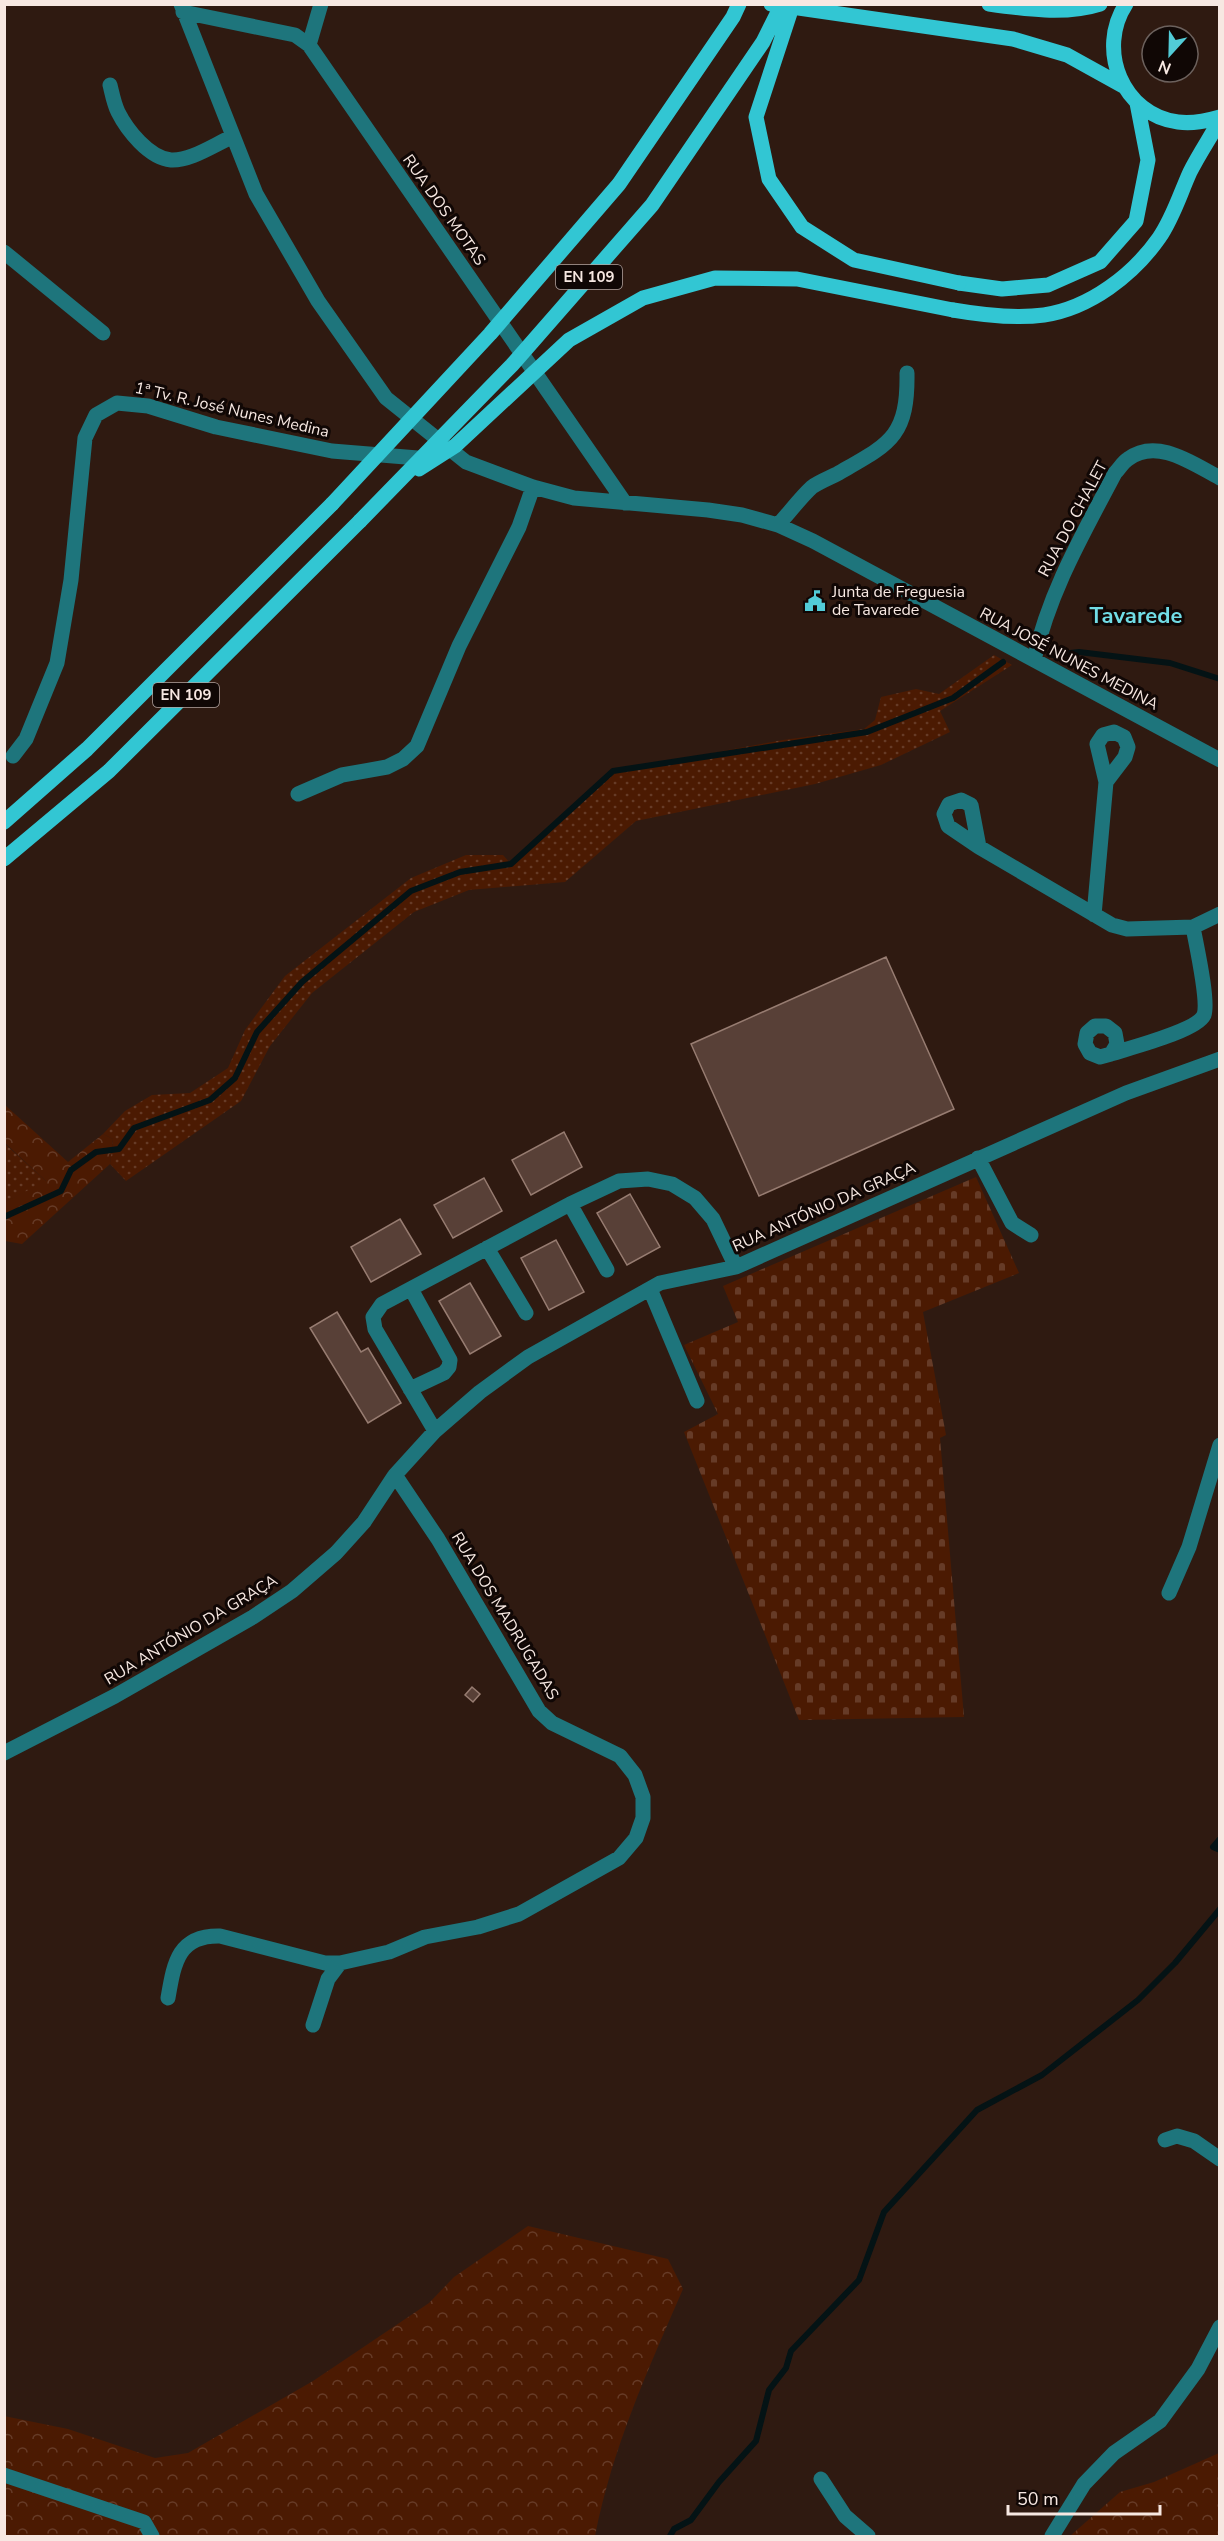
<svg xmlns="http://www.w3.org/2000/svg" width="1224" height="2541" font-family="'Nunito Sans',sans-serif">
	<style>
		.grass { fill: url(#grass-dots) }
		.forest { fill: url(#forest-crowns) }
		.cemetery { fill: url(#cemetery-stones) }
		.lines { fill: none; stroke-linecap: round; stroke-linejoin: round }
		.stream { stroke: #041315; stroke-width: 6 }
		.building { fill: #584037; stroke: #977c71; stroke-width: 1.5 }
		.minor { stroke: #1e757c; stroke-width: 15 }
		.major { stroke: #32c6d3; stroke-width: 15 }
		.major-bridge { stroke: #32c6d3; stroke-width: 15 }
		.labels { text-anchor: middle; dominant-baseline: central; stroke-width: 6; stroke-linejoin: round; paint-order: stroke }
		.shield { fill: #100705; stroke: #b2a4a0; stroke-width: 1.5 }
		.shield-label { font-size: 15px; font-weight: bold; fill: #f7e8e2 }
		.street-label { font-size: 16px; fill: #f7e8e2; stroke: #100705 }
		.poi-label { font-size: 16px; fill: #f7e8e2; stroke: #100705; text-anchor: start }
		.district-label { font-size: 22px; font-weight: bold; fill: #71dce6; stroke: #100705 }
	</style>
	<defs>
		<pattern id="grass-dots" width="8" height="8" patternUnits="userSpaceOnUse" patternTransform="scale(1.5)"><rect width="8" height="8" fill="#4b1a02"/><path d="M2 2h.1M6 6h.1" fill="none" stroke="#663b27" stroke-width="1.8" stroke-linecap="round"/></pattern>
		<pattern id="forest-crowns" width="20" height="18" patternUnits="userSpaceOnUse" patternTransform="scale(1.5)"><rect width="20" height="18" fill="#4b1a02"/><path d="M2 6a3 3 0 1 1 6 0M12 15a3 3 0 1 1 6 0" fill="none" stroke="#663b27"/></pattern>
		<pattern id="cemetery-stones" width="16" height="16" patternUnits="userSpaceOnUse" patternTransform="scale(1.5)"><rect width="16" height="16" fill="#4b1a02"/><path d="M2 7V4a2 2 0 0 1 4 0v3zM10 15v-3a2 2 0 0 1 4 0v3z" fill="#663b27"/></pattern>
	</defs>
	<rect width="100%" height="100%" fill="#2f1a11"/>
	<path class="grass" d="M994,655L1012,665L940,711L950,732L881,765L815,784L636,821L565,882L469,890L414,912L312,993L270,1046L241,1101L126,1181L110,1164L113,1139L103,1134L125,1111L152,1095L190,1093L228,1068L245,1030L285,976L411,878L466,855H503L511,864L613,771L783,740L864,729L875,720L881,697L916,689L939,694Z
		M4,1143L47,1182L5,1202H4Z"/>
	<path class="forest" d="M5,1105L68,1162L103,1134L113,1139L110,1164L22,1244L5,1241V1202L46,1181L5,1143Z
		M528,2226L668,2259L683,2289C647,2372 613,2446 595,2536H5L4,2416L68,2429L155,2458L188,2453L313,2381L429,2303L454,2277Z
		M1219,2453V2536H1070L1120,2492L1154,2482Z"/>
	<path class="cemetery" d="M976,1177L1019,1273L923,1312L946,1435L940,1438L964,1717L799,1720L684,1432L718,1414L684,1345L738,1322L723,1286Z"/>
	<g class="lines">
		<path class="stream" d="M1053,655L1079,652L1170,663L1220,679
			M4,1217L61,1191L71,1170L96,1152L119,1149L134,1128L210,1100L235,1078L257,1032L302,982L411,891L460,872L511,864L613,771L867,732L953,698L1003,662
			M1220,1839L1213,1847L1220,1850
			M670,2536L674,2529L691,2520L719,2482L756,2441L769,2390L786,2368L791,2351L859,2280L884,2212L977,2110L1042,2075L1138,2000L1175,1963L1220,1909"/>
	</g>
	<path class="building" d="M886,957L954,1109L759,1196L691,1044Z
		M564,1132L582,1167L531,1195L512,1160Z
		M484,1178L502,1211L453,1238L434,1205Z
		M630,1194L660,1247L627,1265L597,1213Z
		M400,1219L421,1254L371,1282L351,1247Z
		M556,1240L584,1292L549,1310L521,1258Z
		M470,1283L501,1336L470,1354L439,1301Z
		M337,1312L361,1352L368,1348L401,1403L368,1423L310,1328Z
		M472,1687L480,1694L473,1702L465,1695Z"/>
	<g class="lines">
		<path class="minor" d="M181,4L256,194L318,301L386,398L466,462L533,487L574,498L708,510L742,515L778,525L813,541L1220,760
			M183,12L295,35L309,45L625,503
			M309,45L321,4
			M110,85C112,93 114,104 118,112C127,130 149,158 171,160C191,161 215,144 232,137
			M4,252L103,333
			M778,525C789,513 800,498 812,487C819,482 829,478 837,474C889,444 908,438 907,373
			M1034,660C1049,592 1083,534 1115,473C1119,469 1123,462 1128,459C1157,437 1193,464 1220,478
			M13,756L26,739L57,663L71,580L85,438L96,415L117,403L148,406L216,427L332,451L430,459
			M298,794L342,775L387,767L403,759L417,746L459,646L519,527L533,487
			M979,847L971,805L961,800L949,804L944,814L948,826L979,847L1112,925L1127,929L1193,927L1220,914
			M1094,915L1106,782L1097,744L1103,735L1114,732L1124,737L1128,747L1125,757L1106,782
			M1111,1054L1117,1044L1115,1033L1106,1026H1095L1087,1033L1085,1044L1090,1053L1100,1057L1111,1054C1129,1048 1197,1031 1204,1015C1209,1001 1196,944 1193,927
			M978,1158L1012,1223L1031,1235
			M570,1204L607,1270
			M487,1248L526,1313
			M650,1289L697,1401
			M410,1389L444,1373L449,1367L450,1360L411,1289
			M435,1431L375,1329L373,1317L382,1304L570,1204L619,1181L648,1179L672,1184L695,1198L713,1219L736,1267
			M1169,1593L1189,1547L1220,1445
			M4,1753L115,1696L253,1617L292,1591L336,1553L364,1522L395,1475L435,1431L480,1392L528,1357L660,1283L736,1267L1126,1093L1220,1059
			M168,1998C174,1963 178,1935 220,1936L325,1963H340L389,1952L425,1937L478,1927L519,1914L619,1858L636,1838L643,1818V1797L635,1775L620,1756L552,1723L539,1711L438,1539L395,1475
			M313,2025L328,1979L340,1963
			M1165,2140L1177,2136L1194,2141L1220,2159
			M4,2475L144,2522L152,2536
			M821,2479L845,2516L868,2536
			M1052,2536L1084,2484L1114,2453L1160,2421L1198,2369L1220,2327"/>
		<path class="major" d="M771,4L1013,39L1067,55L1123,86
			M989,4C1024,9 1066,15 1100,4
			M1126,4C1096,50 1123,115 1178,122C1193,124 1206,121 1220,117
			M959,283L1002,289L1048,285L1100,262L1136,221L1148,160L1137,103
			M953,310C982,315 1015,319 1044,315C1090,308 1133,275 1159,238C1173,218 1180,194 1190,172C1199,154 1210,138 1220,120
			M4,822L87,749L332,504
			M4,859L109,771L360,521"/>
		<path class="major-bridge" d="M793,4L756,117L769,179L802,227L854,260L959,283
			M419,469L455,446L569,340L643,298L715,278L797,279L953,310
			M332,504L490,334L619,184L733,17L739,4
			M360,521L512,365L652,205L763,42L782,4"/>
	</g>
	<defs>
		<symbol id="civic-bare" viewBox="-9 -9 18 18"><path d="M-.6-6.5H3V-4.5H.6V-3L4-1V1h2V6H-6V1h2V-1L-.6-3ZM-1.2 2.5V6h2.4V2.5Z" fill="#52cbd7" stroke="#100705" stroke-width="2.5" paint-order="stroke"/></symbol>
	</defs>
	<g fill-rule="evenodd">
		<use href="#civic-bare" x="800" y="586" width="30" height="30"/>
	</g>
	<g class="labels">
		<g class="shield">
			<rect x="556" y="265" width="66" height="24" rx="4.5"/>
			<rect x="153" y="683" width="66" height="24" rx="4.5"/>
		</g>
		<g class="shield-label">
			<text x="589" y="277">EN 109</text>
			<text x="186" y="695">EN 109</text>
		</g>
		<g class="street-label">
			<text transform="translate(444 210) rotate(55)">RUA DOS MOTAS</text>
			<text transform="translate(232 410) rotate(13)">1ª Tv. R. José Nunes Medina</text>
			<text transform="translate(1073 519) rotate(-62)">RUA DO CHALET</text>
			<text transform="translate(1069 659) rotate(28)">RUA JOSÉ NUNES MEDINA</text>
			<text transform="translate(824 1207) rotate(-24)">RUA ANTÓNIO DA GRAÇA</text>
			<text transform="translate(505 1616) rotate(59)">RUA DOS MADRUGADAS</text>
			<text transform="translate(191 1630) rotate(-31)">RUA ANTÓNIO DA GRAÇA</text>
		</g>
		<g class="poi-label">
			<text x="832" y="592">Junta de Freguesia<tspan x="832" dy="18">de Tavarede</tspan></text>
		</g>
		<g class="district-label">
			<text x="1136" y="616">Tavarede</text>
		</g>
	</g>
	<rect width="1224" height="2541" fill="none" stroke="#f7e8e2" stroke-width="12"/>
	<g transform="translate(1170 54) rotate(202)"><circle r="28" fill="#100705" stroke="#6c615d" stroke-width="1.5"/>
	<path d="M0-4.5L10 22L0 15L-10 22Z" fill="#52cbd7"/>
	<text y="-9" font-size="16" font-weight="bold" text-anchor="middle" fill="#f7e8e2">N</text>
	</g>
	<path d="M1008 2505v9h152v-9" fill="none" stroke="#f7e8e2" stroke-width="3"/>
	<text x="1017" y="2505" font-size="18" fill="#f7e8e2" stroke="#100705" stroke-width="4.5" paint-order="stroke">50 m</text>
</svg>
